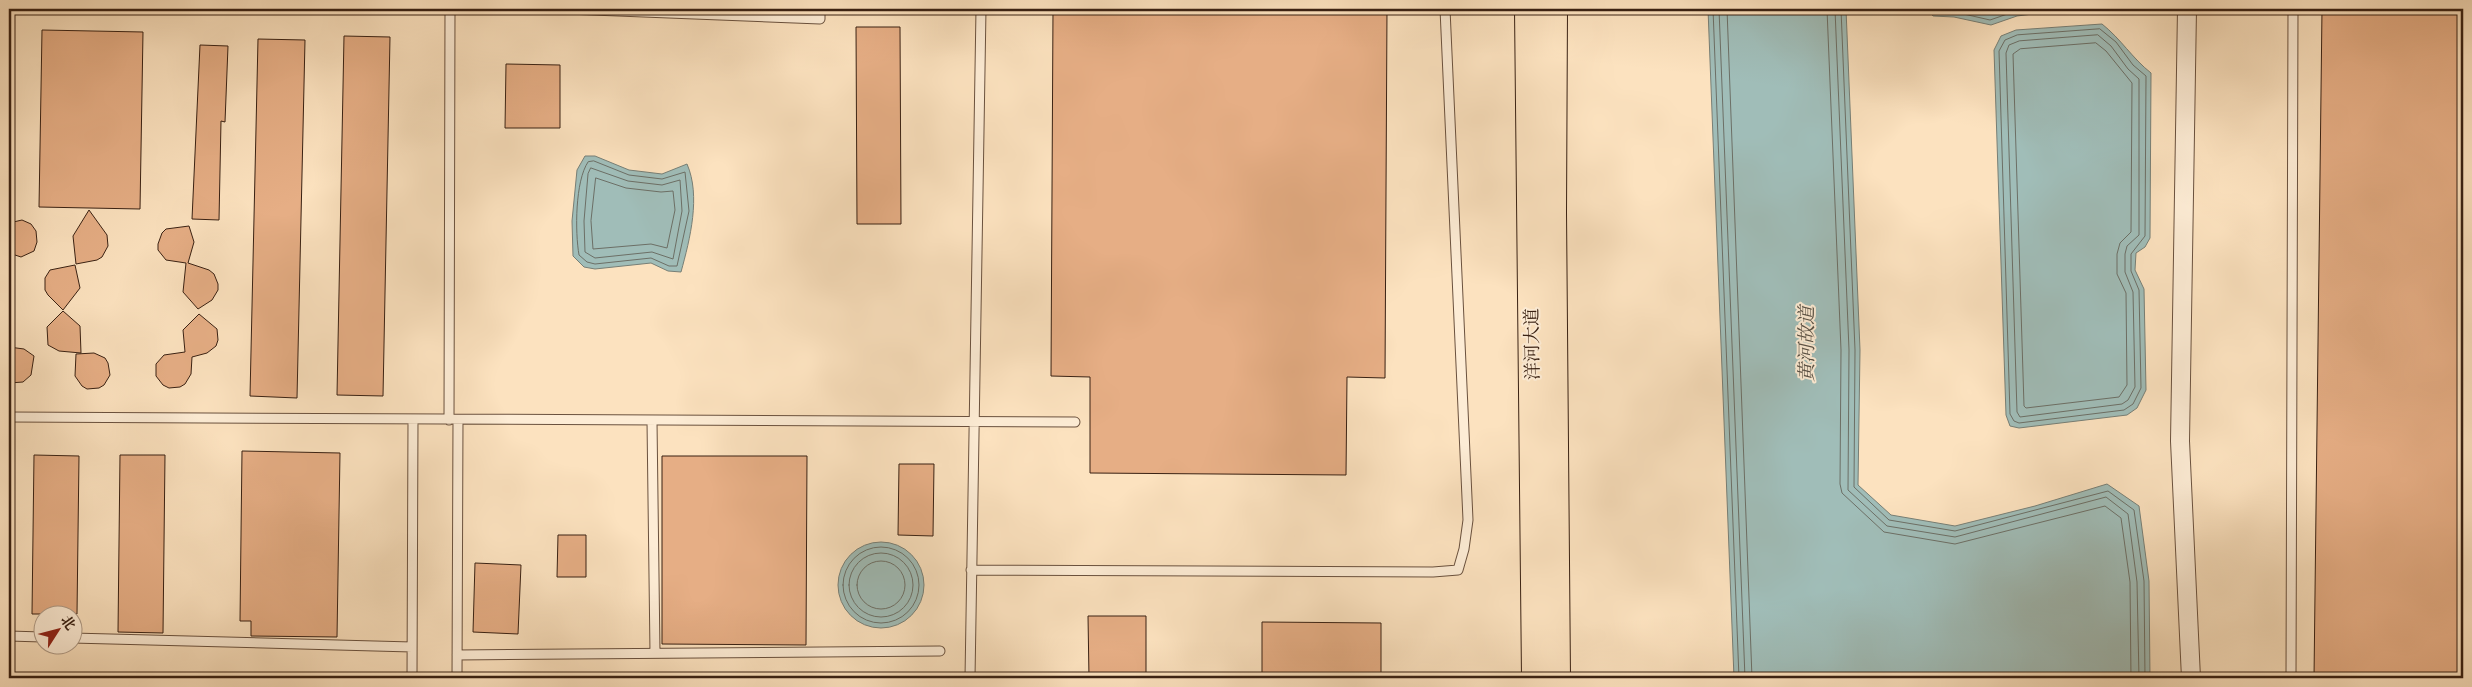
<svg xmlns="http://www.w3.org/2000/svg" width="2472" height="687" font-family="'IM FELL Great Primer','Noto Serif SC',serif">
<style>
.water{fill:#a0bdb8;stroke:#777f76}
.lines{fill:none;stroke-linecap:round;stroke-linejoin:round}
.shore{stroke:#6c6f66;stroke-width:1}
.building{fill:#e6ae85;stroke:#392113}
.lane-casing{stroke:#6a513e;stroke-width:11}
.street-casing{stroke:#6a513e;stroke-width:20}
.primary-casing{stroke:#392113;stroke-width:30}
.lane{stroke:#fdecd5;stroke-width:9}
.street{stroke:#fdecd5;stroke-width:18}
.primary{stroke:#fce2bf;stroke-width:28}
.labels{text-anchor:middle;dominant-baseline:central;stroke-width:4;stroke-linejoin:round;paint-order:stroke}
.street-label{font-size:18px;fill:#392113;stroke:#fdecd5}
.water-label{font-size:19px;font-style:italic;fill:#585045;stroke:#fdecd5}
</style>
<rect width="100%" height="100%" fill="#fce2bf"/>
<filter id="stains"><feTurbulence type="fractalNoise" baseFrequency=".004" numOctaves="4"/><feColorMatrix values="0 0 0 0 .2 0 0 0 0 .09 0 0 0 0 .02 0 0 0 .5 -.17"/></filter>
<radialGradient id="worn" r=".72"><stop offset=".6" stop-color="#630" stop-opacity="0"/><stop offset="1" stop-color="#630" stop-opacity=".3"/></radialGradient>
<path class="water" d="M1708 9H1846L1860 350 1858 485 1891 515 1955 526 2035 506 2107 484 2139 506 2149 581 2150 678H1734Z
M1927 9H2072L2017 16 1991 25 1954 17 1933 16Z
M2102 24C2121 39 2132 58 2151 73L2150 238 2145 247 2136 253 2135 270 2144 289 2146 390 2137 408 2127 415 2019 428 2010 426 2006 415 1994 50 2001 36 2016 30Z
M585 156H595L629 170 662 174 687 164C701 196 690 239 681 272L668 271 651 263 595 269 584 267 573 256 572 221 577 170Z
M838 585a43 43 0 1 1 86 0a43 43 0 1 1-86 0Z"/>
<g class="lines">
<path class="shore" d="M1713 9 1739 678
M1719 9 1745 678
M1727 9 1752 678
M1827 9 1841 350 1840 484 1842 493 1884 532 1955 544 2105 506 2121 518 2130 582 2131 678
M1835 9 1849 350 1848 490 1887 526 1955 537 2106 497 2128 514 2137 582 2139 678
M1841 9 1855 350 1854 487 1889 520 1955 531 2108 491 2134 510 2144 581 2145 678
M1933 9 1936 11 1955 12 1990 20 2016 11 2031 9
M2100 29 2116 42 2133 65 2146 76 2145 236 2131 254V271L2139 290 2141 388 2133 404 2124 410 2019 423 2014 421 2010 414 1999 51 2005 40 2017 35Z
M2098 35 2111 46 2128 69 2139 79V235L2127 246 2125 254V272L2133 292 2135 387 2128 400 2122 404 2020 417 2017 412 2006 53 2009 45 2019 41Z
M2096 43 2106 51 2132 83 2131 232 2120 243 2117 254V274L2126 293 2127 385 2119 397 2026 408 2024 406 2013 54 2020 49Z
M594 161 629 175 662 179 685 172 689 211 677 266H669L651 258 595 264 587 262 579 255C575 232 575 181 588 162Z
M591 168 628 181 662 185 680 180 682 211 673 259 652 252 595 258 585 252 584 221 588 174Z
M596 178 626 188 661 192 673 191 675 210 667 248 651 244 593 249 591 221Z
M843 585a38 38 0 1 1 76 0a38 38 0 1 1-76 0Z
M849 585a32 32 0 1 1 64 0a32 32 0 1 1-64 0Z
M857 585a24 24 0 1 1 48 0a24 24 0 1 1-48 0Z"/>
</g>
<path class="building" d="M1053 9H1387L1385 378 1347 377 1346 475 1090 473V377L1051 376Z
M2322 9H2463V678H2314Z
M856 27H900L901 224H857Z
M42 30 143 32 140 209 39 207Z
M344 36 390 37 383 396 337 395Z
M258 39 305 40 297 398 250 396Z
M200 45 228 46 225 122 221 121 219 220 192 219Z
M506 64 560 65V128H505Z
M89 210 107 235 108 246 102 257 97 260 76 264 73 236Z
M22 220 31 224 36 231 37 242 34 251 21 257 9 253V223Z
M189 226 194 242 188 263 209 270 214 274 218 284V290L212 300 198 309 183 292 186 263 166 260 158 250V244L162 233 166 229Z
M75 265 80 288 63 310 48 295 45 290V278L50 270Z
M63 311 80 326 81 353 59 351 48 345 47 327Z
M199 314 217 329 218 340 216 346 207 353 192 357 191 374 185 384 180 387 169 388 163 385 156 376V364L164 355 185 352 183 330Z
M9 347 24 349 34 356 31 375 23 382 9 383Z
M94 353 105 358 108 363 110 375 104 385 99 388 87 389 82 386 75 376 76 354Z
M242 451 340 453 337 637 251 636V621H240Z
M34 455 79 456 77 614H32Z
M120 455H165L163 633 118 632Z
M662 456H807L806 645 662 644Z
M899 464H934L933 536 898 535Z
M558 535H586V577H557Z
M475 563 521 565 518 634 473 632Z
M1088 616H1146V678H1089Z
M1262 622 1381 623V678H1262Z"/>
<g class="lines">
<defs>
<path id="lane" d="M567 9 820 19V9
M9 417 1075 422
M449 420 450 9
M652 421 655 653
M971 570 1433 572 1458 570 1464 549 1468 520 1445 9
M9 636 42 637
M72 638 412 647
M457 655 940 651
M412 678 413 420
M457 678 458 420
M970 678 981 9
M2291 678 2293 9"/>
<path id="street" d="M2187 9 2180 441 2191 678"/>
<path id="primary" d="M1529 9 1536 678
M1553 9 1552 212 1556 678"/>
</defs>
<use href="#lane" class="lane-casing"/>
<use href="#street" class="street-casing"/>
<use href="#primary" class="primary-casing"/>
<use href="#lane" class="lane"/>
<use href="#street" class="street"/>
<use href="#primary" class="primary"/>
</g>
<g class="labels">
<g class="street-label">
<text transform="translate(1532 344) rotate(-91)">洋河大道</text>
</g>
<g class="water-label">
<text transform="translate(1806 344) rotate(-90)">黄河故道</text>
</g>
</g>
<rect width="2472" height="687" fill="none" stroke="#fce2bf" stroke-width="30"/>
<rect x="10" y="10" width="2452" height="667" fill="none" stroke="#392113" stroke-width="2.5"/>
<rect x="15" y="15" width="2442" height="657" fill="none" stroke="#392113"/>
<g transform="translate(58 630) rotate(54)"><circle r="24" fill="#fdecd5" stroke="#af9b87"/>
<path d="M0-4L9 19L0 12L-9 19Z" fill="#8f2418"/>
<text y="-8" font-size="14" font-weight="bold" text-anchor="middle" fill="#392113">北</text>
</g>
<rect width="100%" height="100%" filter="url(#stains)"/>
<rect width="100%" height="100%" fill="url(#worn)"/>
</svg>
